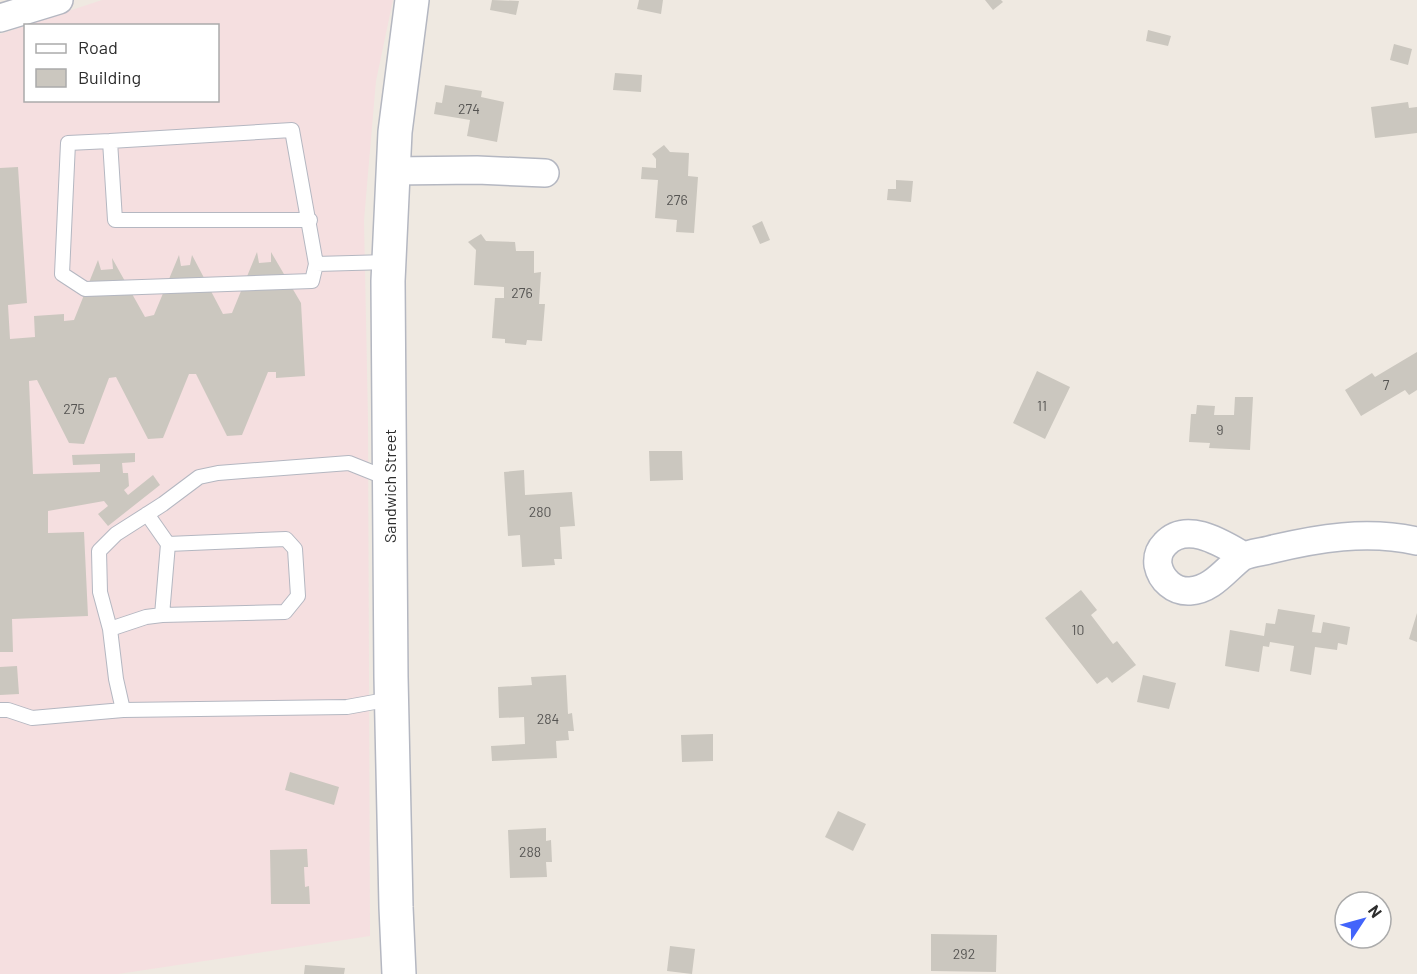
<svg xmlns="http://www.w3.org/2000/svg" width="1417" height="974" font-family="Barlow,sans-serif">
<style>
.medical{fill:#f5dfe0}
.building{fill:#cbc7bf}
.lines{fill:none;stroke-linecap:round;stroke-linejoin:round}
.lane-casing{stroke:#b4b7c1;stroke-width:16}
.street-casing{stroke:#b4b7c1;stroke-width:30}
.secondary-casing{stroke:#b4b7c1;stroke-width:36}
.lane{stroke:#fff;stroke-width:14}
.street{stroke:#fff;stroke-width:27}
.secondary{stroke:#fff;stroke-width:33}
.labels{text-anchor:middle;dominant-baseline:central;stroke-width:6;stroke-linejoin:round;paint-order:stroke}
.number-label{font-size:14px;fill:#555452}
.street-label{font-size:16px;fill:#2e2e2e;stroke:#fff}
</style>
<rect width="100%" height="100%" fill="#efe9e1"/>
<path class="medical" d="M102 0H393L376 81 364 220 368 419 370 936 118 974H0V34L25 26 26 100H218V26L26 25Z"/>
<path class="building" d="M492 0 519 1 516 15 490 10Z
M639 0H663L661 14 637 9Z
M985 0H1001L1003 2 993 10Z
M1148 30 1171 36 1168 46 1146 41Z
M1394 44 1412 49 1408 65 1390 60Z
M615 73 642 75 641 92 613 90Z
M445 85 482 91 481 97 504 102 497 142 467 136 470 120 434 114 436 102 442 103Z
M1408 102 1409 108 1417 107V133L1375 138 1371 107Z
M664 145 670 152 689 153 688 176 698 177 694 233 676 232 677 220 655 218 658 180 641 179 642 167 656 168V159L652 154Z
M18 167 27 303 8 305 10 339 35 337 34 316 64 314V321L74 320 98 260 101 270 113 269 112 258 145 317 154 315 179 255 181 266 190 265 192 255 223 314 232 313 257 252 259 263 271 262V252L301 303 305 376 276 378V372H268L242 435 227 436 196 374H189L163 438 148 439 116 377 109 378 84 444 69 443 37 380 29 381 33 474 100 472V464L73 465 72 455 135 453V462L122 463 123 473H128L129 486 124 490 128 495 153 475 160 485 108 526 98 514 108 506 104 501 48 511V533L84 532 88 616 12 619 13 652H0V168Z
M896 180 913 181 911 202 887 200 888 189H896Z
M762 221 770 240 760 244 752 226Z
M481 234 486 241 515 242 516 251H534V273L541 272 539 304H545L542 341 527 340 526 345 505 343V339L492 338 495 298H504V287L474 285 476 250 468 242Z
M1417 352V390L1409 395 1405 390 1361 416 1345 390 1372 373 1375 377Z
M1037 371 1070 387 1045 439 1013 423Z
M1235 397H1253L1250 450 1209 448 1210 443 1189 442 1191 414H1196L1197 405 1215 406 1214 415H1234Z
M649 451H682L683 480 650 481Z
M524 470 525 495 572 492 575 526 560 527 562 559H554L555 565 522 567 520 535 508 536 504 472Z
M1081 590 1097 610 1091 615 1113 644 1117 641 1136 665 1112 683 1107 677 1097 684 1045 618Z
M1278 609 1315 615 1312 632 1321 633 1323 622 1350 627 1347 645 1338 643 1337 650 1315 647 1311 675 1290 671 1294 646 1270 642 1269 647 1263 646 1259 672 1225 666 1230 630 1264 636 1266 623 1275 624Z
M1417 613V642L1409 639Z
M17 666 19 694 0 695V667Z
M566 675 568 714 572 713 574 731H568L569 740 556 741 557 758 492 761 491 746 525 744 524 717 499 718 498 687 532 685 531 677Z
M1143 675 1176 683 1169 709 1137 702Z
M713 734V761L682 762 681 735Z
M290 772 339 787 334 805 285 790Z
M838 811 866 824 853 851 825 837Z
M546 828V841L551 840 552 862H546L547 877 510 878 508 830Z
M307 849 308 867H304L305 887 309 886 310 904H271L270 850Z
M931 934 997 935 996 972 931 971Z
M670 946 695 949 692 974 667 971Z
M305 965 345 968 344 974H304Z"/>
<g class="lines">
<defs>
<path id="lane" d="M110 141 68 143 62 274 85 289 312 281 316 264
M310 220H115L110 141 292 130 316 264 388 262
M162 615 285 612 298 596 295 549 286 539 168 544
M110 629 146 617 162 615 168 544 147 514
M0 710H8L32 718 123 710 347 707 391 699
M123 710 116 679 110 629 100 592 99 551 116 534 163 504 199 477 218 473 349 463 389 479"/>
<path id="street" d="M0 18 59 0
M393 171 477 170 545 173
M1244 556C1223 544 1187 520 1165 544 1159 550 1157 557 1158 565 1161 580 1174 592 1190 591 1212 590 1226 569 1242 557 1249 553 1261 552 1269 550 1318 538 1367 530 1417 541"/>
<path id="secondary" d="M399 974 396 907 391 677 388 281 395 132 412 0"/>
</defs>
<use href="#lane" class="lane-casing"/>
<use href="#street" class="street-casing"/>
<use href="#secondary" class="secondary-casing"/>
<use href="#lane" class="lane"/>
<use href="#street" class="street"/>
<use href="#secondary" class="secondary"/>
</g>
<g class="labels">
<g class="number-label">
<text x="469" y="108">274</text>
<text x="677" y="199">276</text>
<text x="522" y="292">276</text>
<text x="1386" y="384">7</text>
<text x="1042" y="405">11</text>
<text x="74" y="408">275</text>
<text x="1220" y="429">9</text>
<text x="540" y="511">280</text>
<text x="1078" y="629">10</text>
<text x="548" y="718">284</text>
<text x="530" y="851">288</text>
<text x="964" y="953">292</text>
</g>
<g class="street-label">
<text transform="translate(389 486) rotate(-90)">Sandwich Street</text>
</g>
</g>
<rect x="24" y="24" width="195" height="78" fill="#ffffff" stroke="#ababab" stroke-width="1.5"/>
<rect x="36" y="44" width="30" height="9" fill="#ffffff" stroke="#ababab" stroke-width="1.5"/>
<text x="78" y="54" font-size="18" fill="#2e2e2e">Road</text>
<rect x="36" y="69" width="30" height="18" fill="#cbc7bf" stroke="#ababab" stroke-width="1.5"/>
<text x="78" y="84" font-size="18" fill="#2e2e2e">Building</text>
<g transform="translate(1363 920) rotate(54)"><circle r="28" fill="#ffffff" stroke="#ababab" stroke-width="1.5"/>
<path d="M0-4.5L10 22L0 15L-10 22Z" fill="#4264fb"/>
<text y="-9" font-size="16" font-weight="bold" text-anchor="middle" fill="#2e2e2e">N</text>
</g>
</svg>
